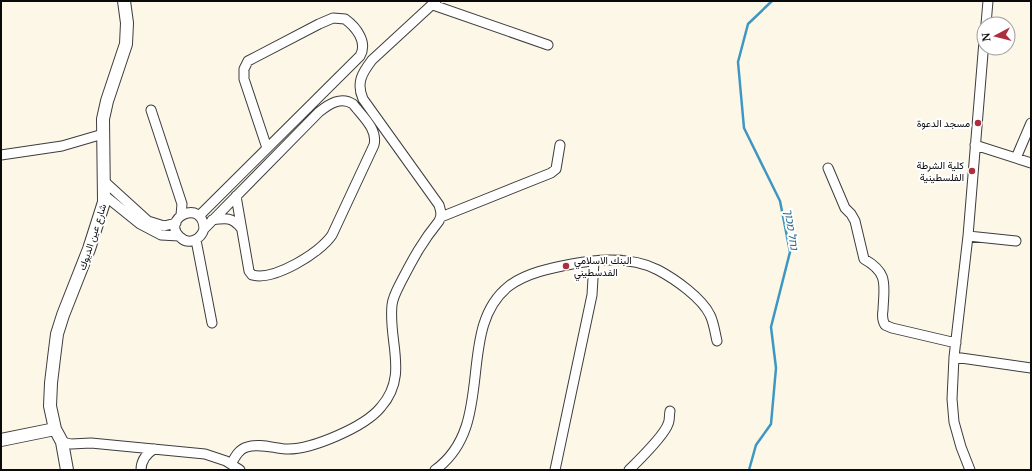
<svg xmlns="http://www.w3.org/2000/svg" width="1032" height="471" font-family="'Noto Serif',Vazirmatn,'Noto Sans Hebrew',serif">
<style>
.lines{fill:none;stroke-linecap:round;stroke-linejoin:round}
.stream{stroke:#3e97c1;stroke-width:2.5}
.minor-casing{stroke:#3d3d3d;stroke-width:11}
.tertiary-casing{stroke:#3d3d3d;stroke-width:14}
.minor{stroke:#fff;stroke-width:9}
.tertiary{stroke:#fff;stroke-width:12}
.poi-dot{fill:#ad2e3e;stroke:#fff;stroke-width:1.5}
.labels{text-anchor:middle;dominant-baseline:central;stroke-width:4;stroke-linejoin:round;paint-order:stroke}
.poi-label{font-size:10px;fill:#0a0a0a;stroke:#fff;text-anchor:end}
.street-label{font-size:10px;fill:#0a0a0a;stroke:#fff}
.water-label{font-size:11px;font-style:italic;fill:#1e6790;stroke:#fff}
</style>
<rect width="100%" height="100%" fill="#fdf7e8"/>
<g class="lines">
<path class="stream" d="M749 470 756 445 771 424 776 368 771 327 790 252 780 201 744 128 738 62 748 24 772 1"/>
<defs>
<path id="minor" d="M433 5 548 45
M986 24 988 1
M151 110 182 204 181 215
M975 145 1031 163
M1 155 62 146 103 134
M1016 158 1031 123
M828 168 845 208 851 214 855 221 864 259C889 273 884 285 883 310 882 316 882 320 885 325L892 328 956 343
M104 181 148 221 164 226 176 223
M104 195 140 224 161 235 179 236
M199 216 360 56C368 42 356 27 345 19L333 18 319 24 248 61 244 69V79L267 148
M441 217 551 173 556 169 560 145
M212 220C226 218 232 217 241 228
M204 229C203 197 160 219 180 237 189 246 201 239 204 229L319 112C329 104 341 96 353 104 362 116 378 129 374 145L332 235C320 253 274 281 252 275L249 271 236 196
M968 236 984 41
M196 240 212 323
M954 357 1031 368
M62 442 71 444 91 443 205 454 226 461 240 470
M231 464C235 457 239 449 247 447 260 443 273 448 286 449 311 450 365 427 381 407 409 375 388 342 392 305 393 296 398 288 402 280 414 257 422 242 439 221 442 215 441 212 439 205L363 99C356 83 362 73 372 60L436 1
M141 470C141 461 146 454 154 449
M435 470C498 425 454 329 509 286 526 273 551 268 572 264 599 259 633 257 658 270 675 279 702 298 710 315 714 323 715 333 717 341
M555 470 592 295 594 261
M629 470C639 460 664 436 668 424 670 420 669 415 670 411
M970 470 961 447 954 422 952 399 954 357 968 236 1016 241"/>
<path id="tertiary" d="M1 440 55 429
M67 470 62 442 55 429 50 406 51 383 54 358 57 334 63 315 89 249 104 202 103 119 107 101 126 44 127 23 124 1"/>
</defs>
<use href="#minor" class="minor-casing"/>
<use href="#tertiary" class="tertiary-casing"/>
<use href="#minor" class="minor"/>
<use href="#tertiary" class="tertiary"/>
</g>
<g class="poi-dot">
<circle cx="978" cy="123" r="4"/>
<circle cx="972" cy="171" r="4"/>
<circle cx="566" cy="266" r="4"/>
</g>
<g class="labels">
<g class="poi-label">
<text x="970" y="123">مسجد الدعوة</text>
<text x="964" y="165">كلية الشرطة<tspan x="964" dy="12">الفلسطينية</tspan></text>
<text x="574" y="260" text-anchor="start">البنك الاسلامي<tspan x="574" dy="12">الفدسطيني</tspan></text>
</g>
<g class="street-label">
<text transform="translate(92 237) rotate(-72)">شارع عين الديوك</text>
</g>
<g class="water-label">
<text transform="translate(792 229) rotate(81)">נחל מכוך</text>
</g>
</g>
<rect width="1032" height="471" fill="none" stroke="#0a0a0a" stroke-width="4"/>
<g transform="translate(996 36) rotate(263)"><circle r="19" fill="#ffffff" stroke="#9d9d9d"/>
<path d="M0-3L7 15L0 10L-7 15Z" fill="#ad2e3e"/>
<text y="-6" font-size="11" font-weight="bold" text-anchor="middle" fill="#0a0a0a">N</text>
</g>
</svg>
